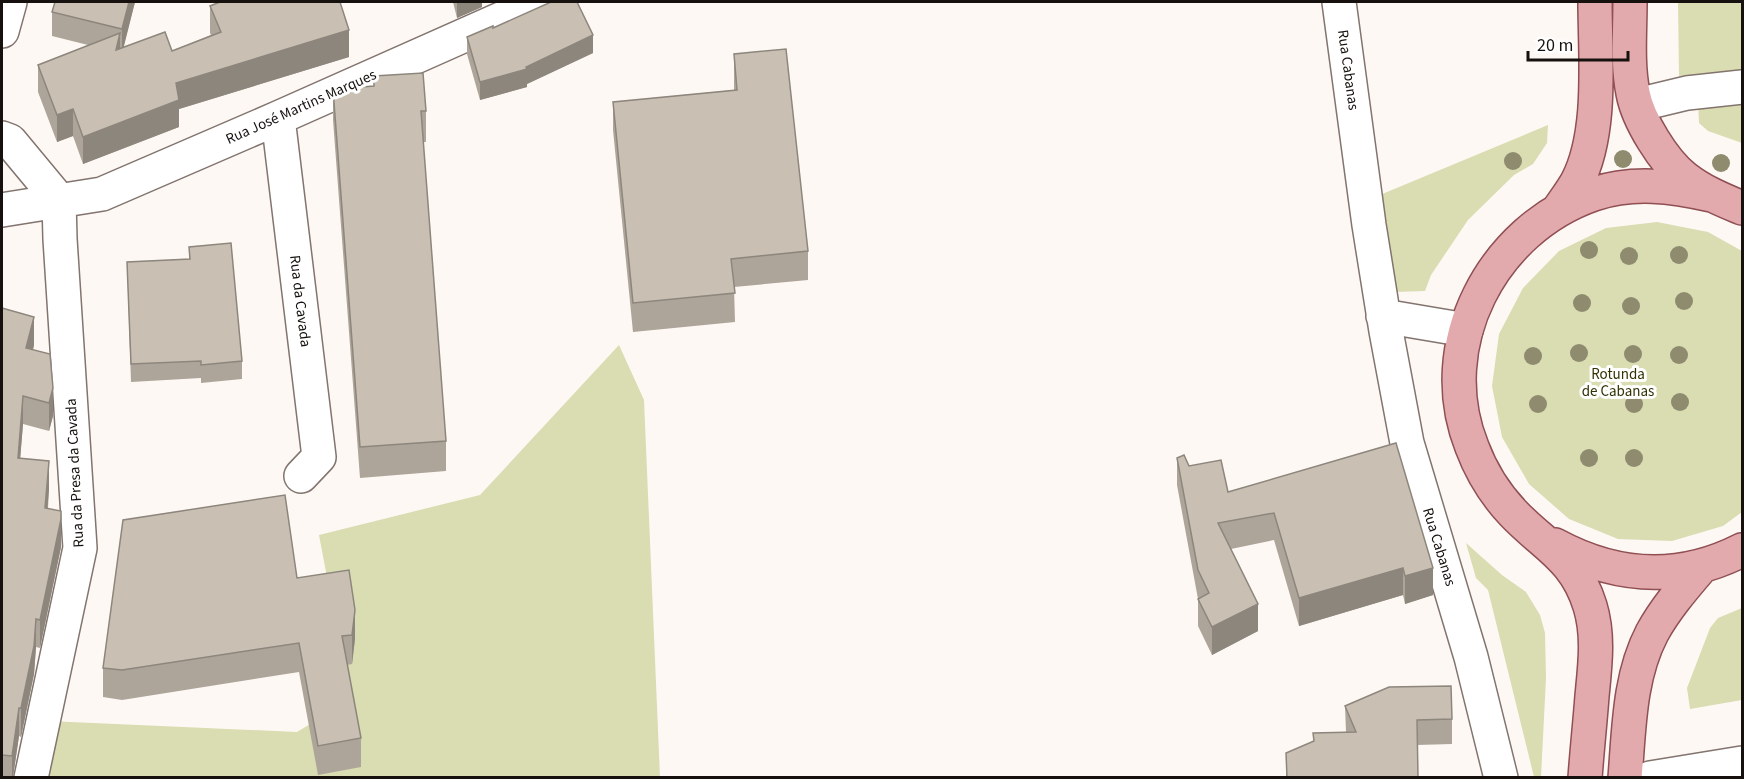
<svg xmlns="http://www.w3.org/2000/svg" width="1744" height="779" font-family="'Source Sans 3',sans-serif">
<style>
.green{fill:#dadcb2}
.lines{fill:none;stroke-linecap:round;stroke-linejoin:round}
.minor-casing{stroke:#82746e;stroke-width:36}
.major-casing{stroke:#8f4f53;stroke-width:36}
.minor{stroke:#fff;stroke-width:33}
.major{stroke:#e3aaae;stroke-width:33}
.tree{fill:#8e8b6f}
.wall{fill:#ada59a}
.shaded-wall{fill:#8d867d}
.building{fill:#c9c0b3;stroke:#8d867d;stroke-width:1.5}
.labels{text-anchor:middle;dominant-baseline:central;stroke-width:6;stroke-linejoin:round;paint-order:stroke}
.street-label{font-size:15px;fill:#16110e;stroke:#fff}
.park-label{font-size:15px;fill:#323203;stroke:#fff}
</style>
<rect width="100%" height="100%" fill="#fef8f4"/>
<path class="green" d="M1678 2H1742V71L1679 76Z
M1742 97V143L1708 131 1699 123 1698 102Z
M1548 125 1547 143 1533 164 1514 175 1468 220 1431 275 1425 291 1395 292 1375 197Z
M1657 222 1708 232 1742 251V512L1723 526 1672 541 1618 539 1569 519 1529 484 1502 437 1492 386 1499 334 1523 288 1559 251 1606 228Z
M619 345 644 400 660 777 38 778 48 721 297 732 350 700 319 535 480 495Z
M1466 543 1502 575 1526 592 1540 615 1545 633 1546 678 1541 777H1534L1488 590 1476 578Z
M1742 608V700L1690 709 1687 688 1710 628 1718 618Z"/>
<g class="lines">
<defs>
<path id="minor" d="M1339 2 1369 225 1386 331 1407 443 1471 657 1501 778
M2 31 10 2
M1637 105 1687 93 1742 87
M278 118 319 457 301 476
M2 138 10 141 59 200 60 239 80 548 31 778
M2 210 102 194 278 118 539 2
M1383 316 1466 330
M1650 778 1742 763"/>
<path id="major" d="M1630 2C1630 32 1627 64 1633 93 1638 120 1664 162 1685 178 1703 192 1723 200 1742 208
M1559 209C1565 200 1572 191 1577 182 1603 133 1595 55 1595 2
M1555 545C1616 578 1679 582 1742 550
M1585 778C1587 750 1590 723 1592 696 1595 666 1599 635 1590 606 1575 557 1544 546 1513 513 1496 495 1481 471 1472 447 1431 345 1492 229 1594 194 1633 181 1672 186 1711 195
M1625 778C1629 729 1629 677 1652 633 1665 609 1684 587 1702 566"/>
</defs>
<use href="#minor" class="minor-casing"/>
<use href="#major" class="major-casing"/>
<use href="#minor" class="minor"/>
<use href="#major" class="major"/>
</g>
<g class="tree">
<circle cx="1623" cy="159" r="9"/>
<circle cx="1513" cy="161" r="9"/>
<circle cx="1721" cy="163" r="9"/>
<circle cx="1589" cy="250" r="9"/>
<circle cx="1679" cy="255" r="9"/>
<circle cx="1629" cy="256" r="9"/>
<circle cx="1684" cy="301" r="9"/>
<circle cx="1582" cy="303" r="9"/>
<circle cx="1631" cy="306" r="9"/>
<circle cx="1579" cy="353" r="9"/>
<circle cx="1633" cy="354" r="9"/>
<circle cx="1679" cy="355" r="9"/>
<circle cx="1533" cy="356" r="9"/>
<circle cx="1680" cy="402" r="9"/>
<circle cx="1538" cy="404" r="9"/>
<circle cx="1634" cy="404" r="9"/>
<circle cx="1589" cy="458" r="9"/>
<circle cx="1634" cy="458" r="9"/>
</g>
<path class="wall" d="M135 2 123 48 172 51 211 35 210 33V6L349 57 179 109V127L83 164 73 136 57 142 38 92V65L88 45 52 36V12Z
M453 2H482V7L457 18Z
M493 28 593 53 527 84V87L480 100 467 54V37Z
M734 54 808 251V280L734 287 735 322 633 332 613 130V102L734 90Z
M374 76 426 111V142H423L446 441V471L360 478 333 120V89L374 86Z
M189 247 242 361V379L201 383V378L131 382 127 262 189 259Z
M2 308 34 345 33 350 53 416 49 431 23 424 20 458 49 489 48 509 61 547 40 648 36 647 34 674 21 737 19 736 13 777H2Z
M1396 443 1433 595 1405 604 1403 595 1299 626 1274 540 1231 549 1258 631 1212 655 1198 626V599L1177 485V458L1228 492Z
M349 570 355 639 352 664 347 665 361 738V767L318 775 299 672 122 700 103 697V668L297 578Z
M1345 706 1452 719V744L1417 745 1418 777H1286V753L1346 732Z"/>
<path class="shaded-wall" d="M129 2H135L122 54V29Z
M457 2H482V7L457 18Z
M349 30V57L179 109V127L83 164V137L176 83Z
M120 33V60L116 50Z
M593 35V53L527 84V87L480 100V82Z
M73 109V136L57 142V115Z
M34 317V345L26 376V348Z
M53 388V416L49 431V403Z
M23 396V424L18 486V458Z
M49 461V489L45 536V508Z
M61 519V547L40 648V620Z
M1403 568V595L1299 626V598Z
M1433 568V595L1405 604V576Z
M1258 604V631L1212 655V627Z
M355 610V639L352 664V635Z
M36 619V647L34 674 21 737V708Z
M19 708V736L13 777H12V756Z"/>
<path class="building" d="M55 2H129L122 29 52 12Z
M220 2H340L349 30 176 83 179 100 83 137 73 109 57 115 38 65 120 33 116 50 165 32 172 51 221 32 210 6Z
M551 2H577L593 35 526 67 527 69 480 82 467 37 493 26V28Z
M786 49 808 251 731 259 735 293 633 303 613 102 737 90 734 54Z
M423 73 426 111H421L446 441 360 447 333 89 374 86V76Z
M231 243 242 361 201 365V361L131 364 127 262 190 259 189 247Z
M2 308 34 317 26 348 50 354 53 388 49 403 23 396 18 458 49 461 45 508 61 511V519L40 620 36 619 34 646 21 708H19L12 756 2 755Z
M1396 443 1433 568 1405 576 1403 568 1299 598 1274 513 1218 523 1258 604 1212 627 1198 599 1209 593 1198 570 1177 458 1184 455 1189 466 1221 460 1228 492Z
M285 495 297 578 349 570 355 610 352 635 342 636 361 738 318 746 299 643 122 670 103 668 123 520Z
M1451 686 1452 719 1417 720 1418 777H1287L1286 753 1314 741 1313 733 1356 732 1345 706 1389 687Z"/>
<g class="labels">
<g class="street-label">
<text transform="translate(1348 70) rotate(82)">Rua Cabanas</text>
<text transform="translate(301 107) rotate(-24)">Rua José Martins Marques</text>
<text transform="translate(300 301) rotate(83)">Rua da Cavada</text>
<text transform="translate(75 473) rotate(-93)">Rua da Presa da Cavada</text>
<text transform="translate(1439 547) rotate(73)">Rua Cabanas</text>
</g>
<g class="park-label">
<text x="1618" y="374">Rotunda<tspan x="1618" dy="17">de Cabanas</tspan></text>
</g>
</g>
<rect width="1744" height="779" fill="none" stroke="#16110e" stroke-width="6"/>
<path d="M1528 51v9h100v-9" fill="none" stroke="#16110e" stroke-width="3"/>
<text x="1537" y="51" font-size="18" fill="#16110e" stroke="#ffffff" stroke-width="4.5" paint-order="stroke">20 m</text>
</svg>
